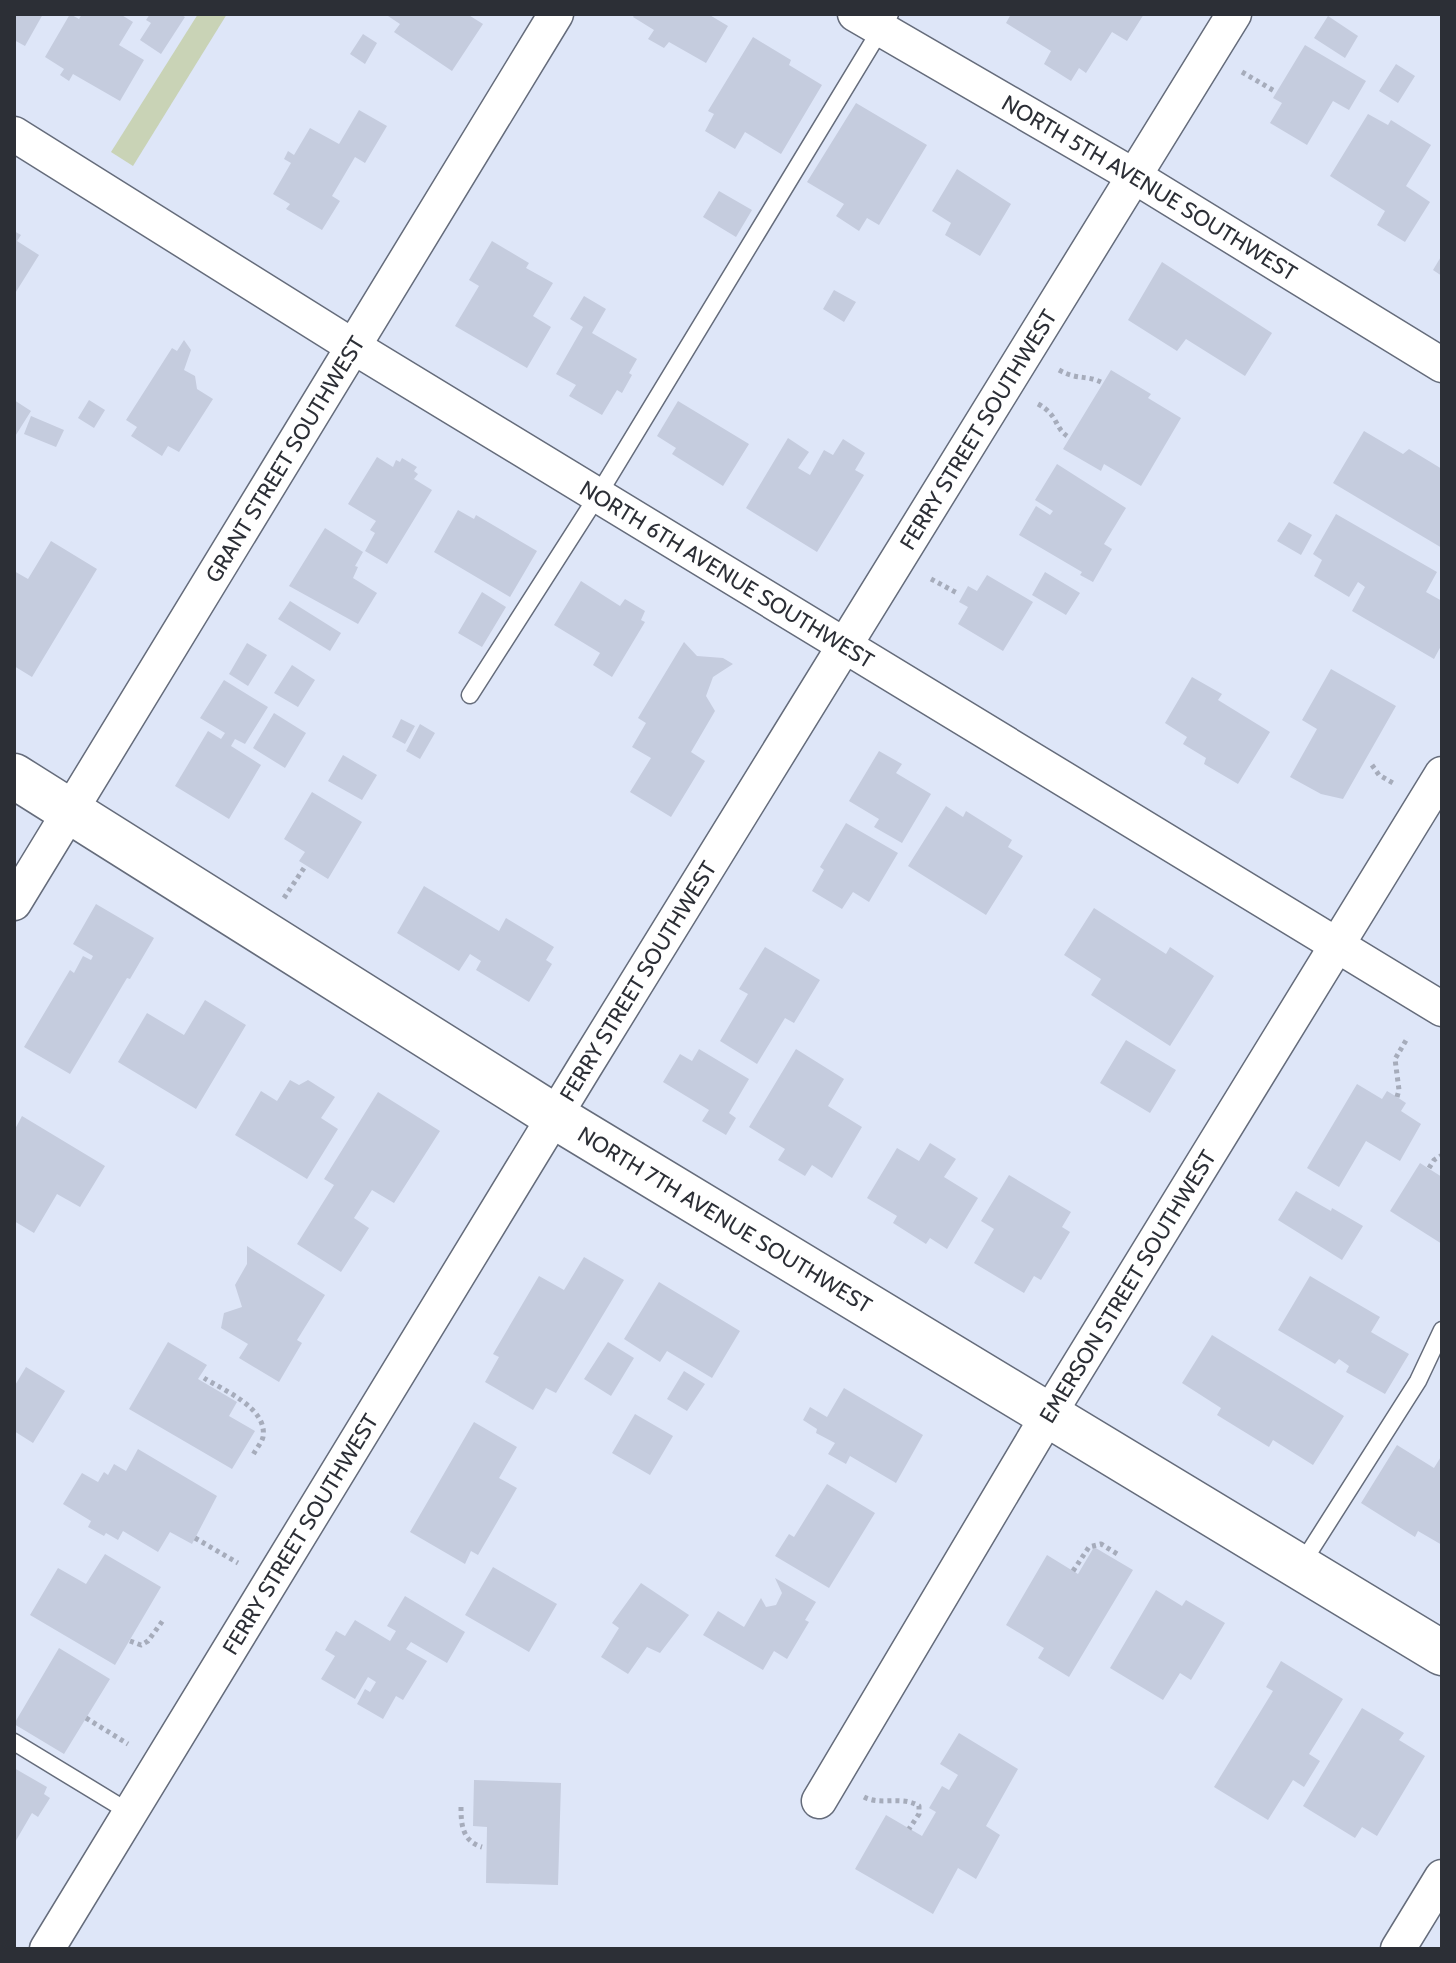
<svg xmlns="http://www.w3.org/2000/svg" width="1456" height="1963" font-family="Cabin,sans-serif">
<style>
.green{fill:#c9d3b6}
.building{fill:#c5ccde}
.lines{fill:none;stroke-linecap:round;stroke-linejoin:round}
.lane-casing{stroke:#656c7b;stroke-width:19}
.street-casing{stroke:#656c7b;stroke-width:37}
.secondary-casing{stroke:#656c7b;stroke-width:47}
.path{stroke:#a6acbb;stroke-width:5;stroke-dasharray:4 4;stroke-linecap:butt}
.lane{stroke:#fff;stroke-width:16}
.street{stroke:#fff;stroke-width:34}
.secondary{stroke:#fff;stroke-width:44}
.labels{text-anchor:middle;dominant-baseline:central;stroke-width:6;stroke-linejoin:round;paint-order:stroke}
.street-label{font-size:22px;fill:#2c2f36;stroke:#dee6f8}
</style>
<rect width="100%" height="100%" fill="#dee6f8"/>
<path class="green" d="M198 14H227L133 166 111 152Z"/>
<path class="building" d="M14 14H43L25 46 14 40Z
M70 14 79 19 82 14H120L133 22 119 45 144 60 120 101 73 74 69 81 60 75 64 69 45 57Z
M150 14H180L185 17 161 54 140 40 151 23 146 20Z
M385 14H467L483 24 452 71 394 32 400 24Z
M635 14H708L728 26 706 63 669 42 664 48 648 39 654 30 633 17Z
M1011 14H1144L1127 41 1112 32 1086 73 1079 68 1071 81 1044 64 1051 51 1006 23Z
M1328 16 1358 36 1345 58 1314 38Z
M363 34 377 43 365 64 350 54Z
M753 37 791 60 789 65 822 85 781 154 745 132 735 149 705 131 714 114 708 111Z
M1305 45 1366 81 1349 110 1333 101 1307 145 1270 123 1282 103 1273 98Z
M1396 64 1415 76 1398 103 1379 91Z
M856 103 927 145 879 225 867 218 859 231 836 216 844 204 807 182Z
M359 110 387 126 365 163 355 157 332 196 340 201 322 230 286 209 290 204 273 194 291 163 284 159 288 151 294 155 310 128 339 144Z
M1368 114 1388 125 1391 120 1431 145 1406 186 1430 202 1405 242 1377 225 1385 211 1330 176Z
M957 169 1011 204 980 256 945 235 951 223 932 211Z
M719 191 752 210 736 237 703 217Z
M14 231 21 235 17 241 39 255 14 295Z
M492 241 529 263 526 268 553 283 533 316 551 327 527 368 455 326 479 286 469 280Z
M1442 255V276L1433 270Z
M1162 262 1272 333 1245 376 1186 339 1177 351 1128 320Z
M834 290 856 302 844 322 823 309Z
M584 296 606 309 592 333 637 359 629 373 632 375 622 393 617 390 602 415 569 396 576 385 556 374 583 327 570 319Z
M184 340 191 350 184 370 195 376 197 389 213 399 179 452 168 446 162 456 131 436 137 427 126 420 172 348 177 351Z
M1111 370 1151 394 1148 398 1181 418 1141 486 1104 464 1101 471 1063 449Z
M14 400 31 411 14 438Z
M89 400 105 410 94 428 78 418Z
M678 401 749 444 723 486 672 454 676 448 657 436Z
M31 416 64 430 56 447 24 434Z
M1364 431 1403 454 1409 449 1442 469V548L1333 483Z
M788 438 809 452 798 468 810 475 824 450 833 455 843 439 865 453 855 470 864 475 817 552 746 508Z
M377 457 393 467 396 460 400 462 402 458 417 467 414 471 418 474 414 479 432 490 387 564 365 551 375 533 370 530 376 521 348 504Z
M1057 464 1126 508 1104 544 1112 549 1093 582 1080 575 1082 572 1019 535 1036 506 1050 515 1053 511 1035 500Z
M458 510 474 519 476 515 537 551 510 597 434 552Z
M1336 514 1437 572 1426 592 1442 601V644L1434 659 1352 611 1365 587 1358 582 1349 597 1314 576 1322 560 1313 554Z
M1289 522 1312 535 1301 555 1277 541Z
M325 528 363 552 355 566 358 567 353 578 377 593 358 624 289 586Z
M51 541 97 569 32 677 14 666V571L28 579Z
M1045 572 1080 593 1066 615 1032 595Z
M987 575 1033 602 1003 651 958 624 968 607 959 602 968 586 977 591Z
M581 581 620 606 625 599 645 611 641 620 645 622 612 677 593 665 600 653 554 625Z
M482 592 506 607 482 647 458 633Z
M290 601 341 633 330 651 278 619Z
M684 642 697 656 723 658 733 664 713 677 706 696 715 711 691 752 705 761 671 817 630 792 651 758 632 747 646 723 638 718Z
M247 643 267 655 248 686 229 674Z
M292 665 315 680 298 707 274 693Z
M1331 669 1396 706 1343 799 1321 794 1290 777 1317 729 1302 720Z
M1192 677 1222 694 1218 700 1270 732 1238 784 1204 764 1206 758 1183 744 1187 737 1165 723Z
M224 680 268 707 245 744 235 739 231 746 261 765 229 819 175 786 208 731 221 739 225 733 200 718Z
M274 713 306 733 285 768 253 748Z
M401 719 415 726 405 744 392 737Z
M420 724 435 733 420 759 406 751Z
M879 751 902 764 896 773 931 794 902 843 874 827 879 819 849 801Z
M343 755 377 775 362 800 328 781Z
M312 792 362 822 328 879 299 861 305 852 284 839Z
M946 806 963 817 966 811 1012 840 1008 847 1023 856 986 915 908 866Z
M846 823 898 853 869 902 853 892 842 909 812 891 824 870 820 867Z
M424 886 499 931 506 918 554 947 546 960 552 964 529 1002 476 970 481 961 470 954 459 971 397 933Z
M96 904 154 938 130 979 127 978 70 1074 24 1047 70 970 74 973 83 956 91 960 93 956 73 944Z
M1094 908 1166 954 1170 947 1214 976 1170 1046 1091 995 1101 979 1064 955Z
M765 947 820 980 794 1023 785 1018 757 1064 720 1041 748 994 739 989Z
M205 1000 246 1025 196 1109 118 1062 147 1013 184 1035Z
M1126 1040 1176 1070 1150 1113 1100 1083Z
M699 1049 749 1079 729 1113 736 1118 726 1135 702 1121 709 1110 663 1082 680 1054 692 1061Z
M796 1049 844 1079 828 1106 862 1127 832 1178 812 1165 805 1176 778 1160 785 1149 749 1127Z
M290 1080 299 1085 308 1080 335 1097 321 1118 338 1129 307 1179 235 1135 261 1091 277 1101Z
M1357 1084 1382 1099 1387 1091 1397 1097 1406 1103 1401 1111 1421 1124 1400 1161 1366 1141 1339 1187 1307 1168Z
M378 1092 440 1131 394 1203 372 1190 354 1218 369 1228 341 1272 297 1244 334 1185 324 1179Z
M22 1116 105 1166 80 1207 57 1194 34 1233 14 1221V1131Z
M930 1143 956 1159 944 1177 978 1198 947 1249 930 1238 926 1244 893 1223 897 1216 867 1198 897 1148 919 1161Z
M1420 1163 1442 1177V1244L1390 1211Z
M1009 1175 1071 1212 1062 1227 1070 1232 1041 1280 1034 1276 1024 1293 974 1263 994 1229 981 1221Z
M1296 1191 1331 1211 1332 1208 1363 1226 1342 1260 1278 1220Z
M247 1246 325 1295 297 1340 302 1343 279 1382 239 1358 248 1344 221 1328 224 1313 242 1307 235 1285 247 1264Z
M584 1257 624 1280 556 1393 546 1388 533 1410 485 1382 499 1357 493 1354 539 1276 564 1290Z
M1310 1276 1380 1317 1371 1332 1409 1354 1385 1394 1346 1372 1349 1366 1339 1359 1335 1364 1278 1330Z
M659 1282 740 1331 712 1378 667 1351 660 1362 624 1339Z
M1212 1335 1344 1416 1313 1465 1273 1440 1269 1447 1217 1415 1221 1408 1182 1383Z
M168 1342 207 1365 198 1379 237 1402 229 1416 255 1431 232 1469 129 1409Z
M608 1342 634 1358 611 1396 584 1379Z
M26 1367 65 1391 33 1443 14 1431V1387Z
M684 1371 705 1384 687 1411 667 1399Z
M844 1388 923 1435 896 1483 850 1456 846 1464 828 1454 835 1443 816 1433 817 1429 803 1420 810 1407 827 1417Z
M635 1414 673 1436 650 1475 612 1453Z
M474 1422 517 1447 499 1478 517 1488 478 1555 471 1551 465 1564 410 1532Z
M1397 1445 1434 1468 1442 1455V1545L1418 1531 1415 1537 1361 1503Z
M138 1449 217 1496 192 1544 170 1532 158 1552 123 1531 118 1540 106 1533 104 1536 88 1527 91 1521 63 1504 82 1473 98 1482 104 1472 108 1475 114 1464 126 1471Z
M827 1484 875 1513 829 1588 775 1556 789 1534 794 1537Z
M1094 1547 1133 1570 1069 1677 1038 1658 1044 1648 1006 1625 1047 1555 1078 1574Z
M105 1554 161 1587 115 1665 30 1615 58 1568 86 1584Z
M493 1567 557 1604 529 1652 465 1615Z
M775 1578 816 1602 805 1620 809 1622 787 1659 774 1651 763 1670 703 1635 718 1611 744 1627 761 1598 766 1607 776 1605 782 1593Z
M641 1583 689 1615 660 1653 647 1647 628 1674 601 1657 619 1628 612 1623Z
M1156 1590 1182 1606 1186 1600 1225 1623 1191 1680 1180 1673 1163 1700 1110 1668Z
M405 1596 465 1632 447 1663 411 1642 406 1649 427 1661 403 1700 396 1696 383 1719 357 1704 365 1689 370 1692 376 1682 368 1677 355 1699 321 1679 335 1656 325 1650 336 1631 345 1636 355 1620 390 1641 396 1631 387 1626Z
M59 1648 110 1679 64 1754 14 1724Z
M1281 1661 1343 1699 1309 1754 1320 1761 1304 1787 1293 1780 1268 1820 1214 1787 1273 1691 1266 1687Z
M1362 1708 1404 1733 1399 1740 1425 1756 1377 1836 1362 1827 1355 1838 1303 1806Z
M959 1733 1018 1769 986 1826 1000 1835 976 1879 958 1868 933 1914 855 1869 886 1815 922 1836 936 1812 929 1808 942 1786 949 1790 958 1775 940 1764Z
M14 1768 47 1787 44 1794 50 1798 38 1817 32 1813 14 1844Z
M474 1780 561 1783 558 1885 486 1883 487 1827 473 1826Z"/>
<g class="lines">
<defs>
<path id="lane" d="M470 695 598 495 890 14
M1301 1565 1418 1381 1442 1330
M14 1742 129 1812"/>
<g id="street">
<path id="s1" d="M855 14 1134 176 1442 365"/>
<path id="s2" d="M14 134 354 347 1442 1009"/>
<path id="s3" d="M14 903 556 14"/>
<path id="s4" d="M819 1801 1049 1414 1442 774"/>
<path id="s5" d="M47 1949 584 1068 1234 14"/>
<path d="M1398 1949 1442 1877"/>
</g>
<g id="secondary">
<path id="s6" d="M14 776 554 1116 1442 1653"/>
</g>
</defs>
<use href="#lane" class="lane-casing"/>
<use href="#street" class="street-casing"/>
<use href="#secondary" class="secondary-casing"/>
<path class="path" d="M1242 72 1276 92
M1059 370C1079 381 1085 374 1103 383
M1038 404C1060 416 1053 428 1070 438
M931 579 959 594
M1372 765 1379 775 1393 783
M284 898 306 865
M1397 1097 1399 1090 1395 1059 1408 1037
M1429 1168 1434 1160 1442 1155
M204 1378C223 1390 268 1408 263 1437 262 1442 256 1449 253 1455
M195 1538 238 1563
M1073 1571 1089 1547 1101 1544 1119 1555
M130 1641 141 1645 148 1641 164 1619
M86 1718 128 1744
M864 1797C881 1806 901 1795 919 1806V1814L909 1829
M461 1807C461 1824 462 1841 482 1847"/>
<use href="#lane" class="lane"/>
<use href="#street" class="street"/>
<use href="#secondary" class="secondary"/>
</g>
<g class="labels">
<g class="street-label">
<text stroke="none"><textPath href="#s1" startOffset="342">NORTH 5TH AVENUE SOUTHWEST</textPath></text>
<text stroke="none"><textPath href="#s5" startOffset="1782">FERRY STREET SOUTHWEST</textPath></text>
<text stroke="none"><textPath href="#s3" startOffset="520">GRANT STREET SOUTHWEST</textPath></text>
<text stroke="none"><textPath href="#s2" startOffset="838">NORTH 6TH AVENUE SOUTHWEST</textPath></text>
<text stroke="none"><textPath href="#s5" startOffset="1134">FERRY STREET SOUTHWEST</textPath></text>
<text stroke="none"><textPath href="#s6" startOffset="838">NORTH 7TH AVENUE SOUTHWEST</textPath></text>
<text stroke="none"><textPath href="#s4" startOffset="600">EMERSON STREET SOUTHWEST</textPath></text>
<text stroke="none"><textPath href="#s5" startOffset="486">FERRY STREET SOUTHWEST</textPath></text>
</g>
</g>
<rect width="1456" height="1963" fill="none" stroke="#2c2f36" stroke-width="32"/>
</svg>
